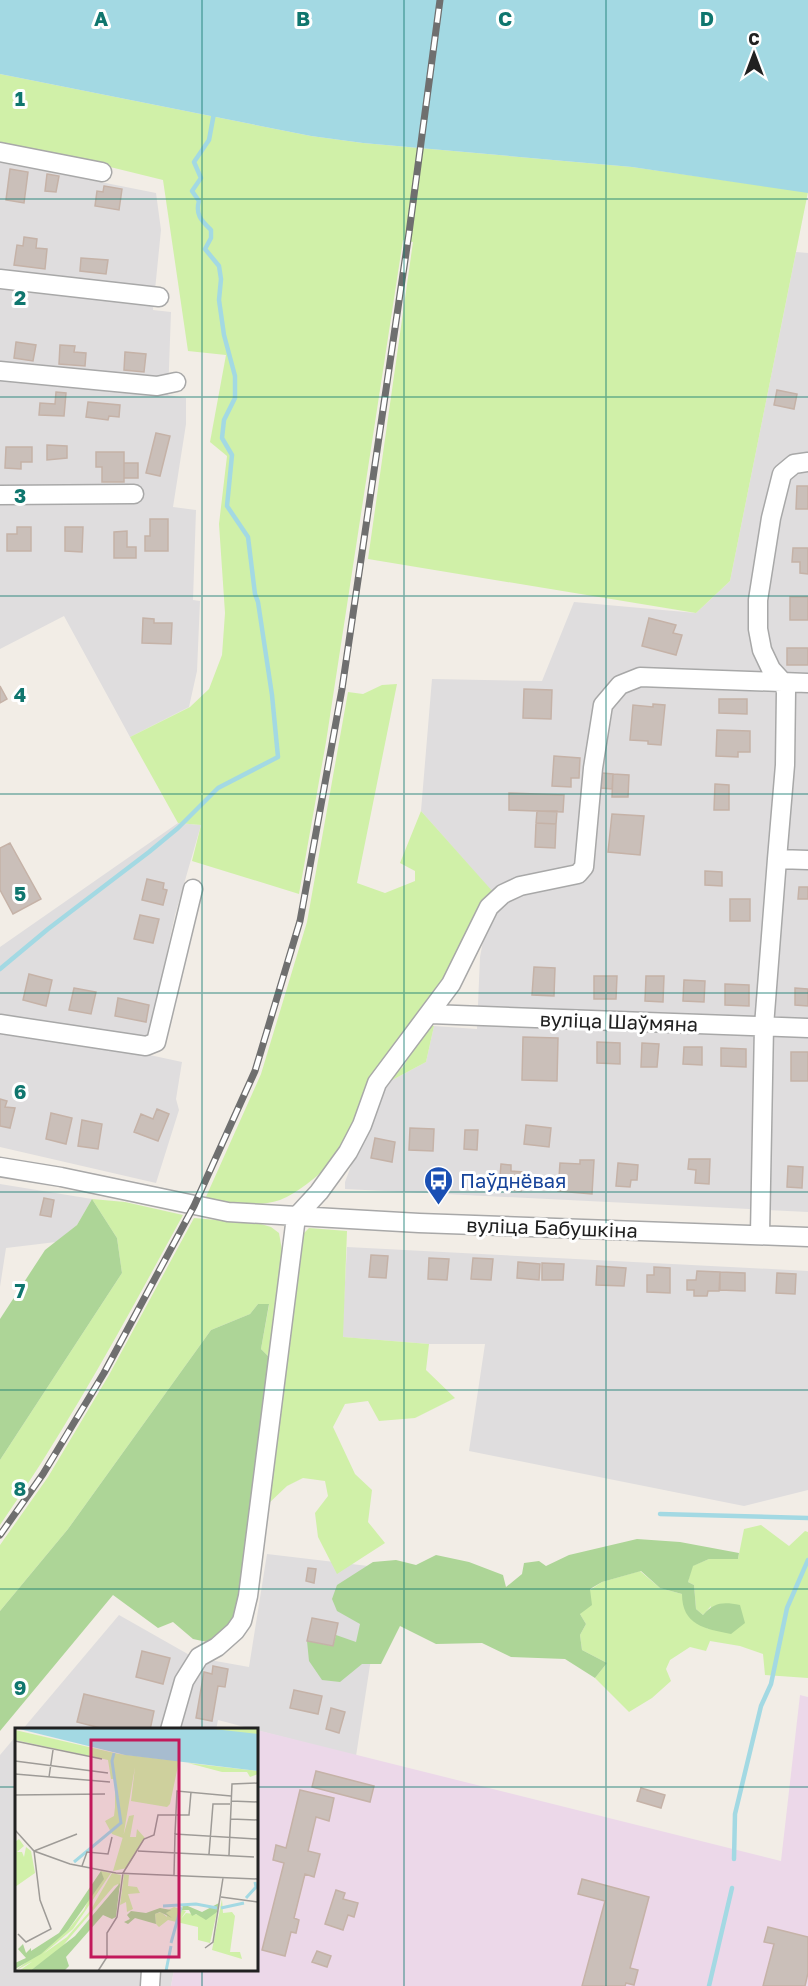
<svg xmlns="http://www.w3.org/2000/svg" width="808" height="1986" font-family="'Golos Text',sans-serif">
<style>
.residential{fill:#dfddde}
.industrial{fill:#ecd8e9}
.grass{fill:#d0f0a8}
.forest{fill:#add597}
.water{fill:#a3d9e3}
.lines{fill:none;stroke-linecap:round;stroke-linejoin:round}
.stream{stroke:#a3d9e3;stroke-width:4.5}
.building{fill:#cabfb9;stroke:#c5b2a7;stroke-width:1.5}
.minor-casing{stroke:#a8a8a8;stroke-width:21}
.minor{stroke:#fff;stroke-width:18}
.rail-casing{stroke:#6f6f6f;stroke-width:7}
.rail{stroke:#fff;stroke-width:4.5;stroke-dasharray:14;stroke-linecap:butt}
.grid{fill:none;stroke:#0f766e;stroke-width:1.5;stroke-opacity:0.55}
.labels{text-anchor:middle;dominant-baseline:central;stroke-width:6;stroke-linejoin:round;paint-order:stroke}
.street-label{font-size:20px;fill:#212121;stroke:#fff}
.transit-label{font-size:20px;fill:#164399;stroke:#fff;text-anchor:start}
.inset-river{fill:none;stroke:#a3d9e3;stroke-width:3}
.inset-road{fill:none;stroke:#9e9b97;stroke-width:1.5}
.view{fill:#c2185b;fill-opacity:0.15;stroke:#c2185b;stroke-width:3}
.inset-edge{fill:none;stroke:#212121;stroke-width:3}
.grid-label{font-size:20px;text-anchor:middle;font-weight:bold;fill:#0f766e;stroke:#fff;stroke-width:6;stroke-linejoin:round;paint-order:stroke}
</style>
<rect width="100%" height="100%" fill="#f2ede6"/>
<path class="residential" d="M0 162 156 193 161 230 153 310 171 312 168 395 186 398V424L173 507 196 510 193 600 200 601 197 671 189 707 130 737 64 616 0 649Z
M796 252 808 253V1212L345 1189V1182L381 1086 426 1062 434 1026 477 1029 480 957 484 936 502 903 421 811 432 679 542 681 574 602 696 613 730 581Z
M178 823 201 825 175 915 145 1054 182 1062 176 1099 179 1110 156 1183 0 1147V947Z
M0 1184 92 1199 77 1225 56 1242 6 1248 0 1287Z
M347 1247 808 1271V1490L744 1506 469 1451 485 1344H429L342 1337Z
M267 1554 385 1568 356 1756 218 1720 216 1730H22L119 1615 193 1657 249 1667Z
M16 1736V1970H174L171 1986H0V1755Z"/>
<path class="industrial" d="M800 1695 808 1697V1986H171L174 1970H256L257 1730 781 1861Z"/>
<path class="grass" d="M0 74 311 136 363 143 632 167 808 192 730 581 696 613 368 559 413 242 403 240 326 742 299 894 192 861 201 825 178 823 130 737 190 707 209 689 222 655 225 613 219 524 227 456 210 442 226 355 188 351 163 180 98 164 0 145Z
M397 684 357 883 385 893 415 881V871L400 863 421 811 494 893 447 982 331 1165C315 1177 298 1193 280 1200 257 1208 228 1202 205 1199L261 1074 307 922 348 692 363 694 382 685Z
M427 1026H434L426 1062 381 1086 403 1067Z
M92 1199 125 1202 183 1215C125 1321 69 1426 0 1525V1460L122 1273 117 1238Z
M194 1218 261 1224 271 1227 279 1233 283 1256 269 1357 261 1349 269 1305 258 1304 250 1314 211 1330 68 1529 0 1611V1545L48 1477 109 1375Z
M309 1228 347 1231 343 1337 429 1344 426 1370 455 1398 415 1418 379 1421 368 1401 345 1404 333 1427 355 1474 372 1490 368 1522 385 1543 337 1574 318 1537 315 1513 328 1496 325 1481 303 1478 287 1486 268 1504 299 1246 304 1233Z
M761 1525 789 1546 805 1531 808 1532V1678L765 1675 763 1654 740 1646 710 1641 706 1651 690 1647 670 1660 666 1669 671 1681 652 1698 629 1712 595 1678 607 1663 582 1650 580 1635 586 1624 580 1614 590 1590 602 1582 640 1571 660 1588 682 1594 708 1629 711 1606 703 1615 696 1609 694 1585 688 1582 692 1566 709 1559H738L744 1529Z"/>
<path class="forest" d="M92 1199 117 1238 122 1273 0 1460V1319L45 1250 77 1225Z
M258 1304H269L261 1349 269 1357 236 1619 207 1642 193 1639 173 1622 158 1628 113 1595 0 1731V1611L68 1529 211 1330 250 1314Z
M637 1539 680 1542 739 1553 738 1559H709L693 1566 688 1582 694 1585 696 1609 703 1615C715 1602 723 1602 740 1605L745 1623 731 1634C705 1629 682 1625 682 1594L660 1588 641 1571 602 1582 590 1589 592 1605 580 1614 586 1624 580 1635 582 1650 607 1663 595 1678 565 1659 511 1657 482 1643 436 1644 400 1626 381 1664H362L340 1682 322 1680 309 1661 307 1641 333 1646 336 1635 356 1642 360 1624 337 1611 332 1599 337 1585 373 1562 396 1560 416 1565 436 1555 469 1562 503 1575 506 1587 522 1574 524 1563 539 1561 546 1566 569 1555Z"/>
<path class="water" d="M0 0H808V193L632 167 363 143 311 136 0 74Z"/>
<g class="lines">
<path class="stream" d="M0 969 48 929 149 852 178 828 218 788 278 757 272 695 258 602 255 594 248 537 227 506 232 455 222 438 224 420 235 398V376L224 335 219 300 221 279 219 266 205 249 211 238V230C202 221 195 215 199 201L192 191 201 178 194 162 209 140 214 113
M660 1514 808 1518
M734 1859 735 1814 761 1706 771 1684 787 1608 808 1560
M709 1986 732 1888"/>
</g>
<path class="building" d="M10 169 28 172 24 203 6 200Z
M47 174 59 176 56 192 45 191Z
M104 186 122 189 119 210 95 206 97 191 103 192Z
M24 237 37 239 36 248 47 249 45 269 14 265 17 245 23 246Z
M81 258 108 260 106 274 80 271Z
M16 342 36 345 33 361 14 358Z
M60 345 75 346 74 352 86 353 85 366 59 364Z
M125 352 146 354 144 372 124 370Z
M777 390 797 394 794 409 774 405Z
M56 392 66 393 64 416 39 415 40 403 55 404Z
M88 402 120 405 119 417 109 416 108 420 86 417Z
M156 433 170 436 160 476 146 473Z
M47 445 67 446V458L47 460Z
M6 447H32V462H21V469L5 468Z
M96 452H124V482H102V467H96Z
M124 463H138V478H124Z
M797 486H808V509H796Z
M150 519H168V551H145V536H150Z
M17 527H31V551H7V534H17Z
M65 527H83L82 552 65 551Z
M127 531V547H136V558H114V532Z
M793 548H808V574L800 573V562H792Z
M790 597H808V620H790Z
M143 618 154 619V623H172L171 644 142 643Z
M649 618 676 625 673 633 682 635 676 655 642 646Z
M787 648H808V665H787Z
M0 686 7 699 0 703Z
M524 689 552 690 551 719 523 718Z
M719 699H747V714L719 713Z
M653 704 665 705 661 745 648 744V741L630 740 633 705 653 707Z
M717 730 750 731V752H738V757L716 756Z
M554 756 580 758 579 778H571V787L552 786Z
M602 773 613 774 612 789 601 788Z
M613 774 629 775 628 797H612Z
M715 784 729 785V810H714Z
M509 793 564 795 563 812 509 810Z
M537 811H557L556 824 536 823Z
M612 814 644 816 640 855 608 852Z
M536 823 556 824 555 848 535 847Z
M10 843 41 899 13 914 0 890V848Z
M705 871 722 872V886L705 885Z
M147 879 164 883 163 889 167 890 163 905 142 900Z
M799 887H808V899H798Z
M730 899H750V921H730Z
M140 915 159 919 153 943 134 939Z
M534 967 555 968 554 996 532 995Z
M29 974 52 980 46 1006 23 1000Z
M594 976H617L616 999H594Z
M646 976H664L663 1002 645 1001Z
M684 980 705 981 704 1002 683 1001Z
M725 984 749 985V1006L725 1005Z
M74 988 96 992 91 1014 69 1010Z
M795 988 808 989V1006L795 1005Z
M118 998 149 1005 146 1022 115 1016Z
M523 1037 558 1038 557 1081 522 1080Z
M597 1042 620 1043V1064L597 1063Z
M642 1043 659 1044 657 1067H641Z
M684 1047H702V1065L683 1064Z
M721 1048 746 1049V1067L721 1066Z
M791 1052H808V1081H791Z
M0 1099 7 1101 5 1107 15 1108 10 1128 0 1126Z
M157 1109 169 1114 158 1141 134 1132 141 1114 153 1119Z
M51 1113 72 1118 66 1144 46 1139Z
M82 1120 102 1124 98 1149 78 1146Z
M526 1125 551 1128 549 1147 524 1144Z
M410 1128 434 1129 433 1151 409 1150Z
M465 1130H478L477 1150 464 1149Z
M375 1138 395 1142 392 1162 371 1158Z
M689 1159H710L709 1184 695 1183 696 1170 688 1169Z
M580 1160H594L592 1194 558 1191 560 1163 580 1164Z
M618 1163 638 1165 637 1180H631L630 1187 616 1186Z
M501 1164 511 1165V1171L523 1172 521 1191 499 1189Z
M788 1166 803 1167 802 1188 787 1187Z
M44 1198 54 1200 51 1217 40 1215Z
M371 1255 388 1256 386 1278 369 1277Z
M429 1258 449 1259 447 1280 428 1279Z
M473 1258 493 1259 491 1280 471 1279Z
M518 1262 540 1264 539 1280 517 1278Z
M542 1263 564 1264 563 1280H542Z
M597 1266 626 1268 624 1286 596 1285Z
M654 1267 670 1268V1293L647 1292V1275H654Z
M697 1271 720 1272 719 1291H708L707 1296H694V1290H687V1280H696Z
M720 1272 745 1273V1291L720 1290Z
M777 1273 796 1274 795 1294 776 1293Z
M308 1568 316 1569 314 1583 306 1581Z
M312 1618 338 1623 333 1646 307 1641Z
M142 1651 170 1658 163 1684 136 1677Z
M213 1666 228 1669 225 1687 218 1686 212 1721 196 1718 204 1672 212 1674Z
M294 1690 322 1696 318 1714 290 1708Z
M84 1694 154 1711 150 1730H108L77 1722Z
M331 1708 345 1712 339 1733 326 1729Z
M316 1771 374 1786 370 1802 312 1787Z
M641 1788 665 1795 661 1808 637 1801Z
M300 1790 334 1798 329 1821 316 1817 308 1851 320 1854 314 1877 305 1874 294 1918 299 1920 296 1933 291 1932 285 1956 262 1950 284 1863 273 1860 276 1845 286 1848Z
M582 1879 649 1897 630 1968 638 1970 634 1985 626 1983 625 1986H582L605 1901 578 1894Z
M336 1890 345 1893 343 1899 358 1903 354 1917 348 1915 343 1930 325 1924Z
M768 1927 808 1937V1973L805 1986H763L774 1944 764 1942Z
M317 1951 331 1956 327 1967 312 1962Z"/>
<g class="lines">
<defs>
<path id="minor" d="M0 152 102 172
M0 279 159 297
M0 371 157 386 176 382
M0 495 134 494
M777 859 785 765 786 691 782 681 771 669 762 650 758 629V600L771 518 782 474 794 464 808 462
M430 1014 808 1028
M0 1024 146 1046 156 1042 193 889
M0 1167 61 1177 228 1212 419 1223 808 1237
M296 1217 319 1192 348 1152 362 1125 377 1083 451 984 489 907 503 894 520 886 578 874 584 867 593 768 603 705 620 685 640 677 808 683
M760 1234 764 1026 777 859 808 860
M170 1730 184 1681 199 1657 217 1647 235 1631 242 1621 248 1596 296 1217
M150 1986 151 1970"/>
</defs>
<use href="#minor" class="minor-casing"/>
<use href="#minor" class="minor"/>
<defs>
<path id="rail" d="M0 1535 43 1474 104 1373 194 1206 255 1071 300 921 342 689 409 233 440 0"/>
</defs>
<use href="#rail" class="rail-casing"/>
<use href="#rail" class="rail"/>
</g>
<path class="grid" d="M202 0V1730M404 0V1986M606 0V1986M0 199H808M0 397H808M0 596H808M0 794H808M0 993H808M0 1192H808M0 1390H808M0 1589H808M0 1787H16M256 1787H808M202 1970V1986"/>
<defs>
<symbol id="bus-pin" viewBox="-11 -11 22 30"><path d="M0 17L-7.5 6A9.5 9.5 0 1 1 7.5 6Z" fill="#1a4fb4" stroke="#fff"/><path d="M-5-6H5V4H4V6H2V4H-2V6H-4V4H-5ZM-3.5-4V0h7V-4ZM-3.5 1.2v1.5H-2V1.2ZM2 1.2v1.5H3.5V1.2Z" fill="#fff"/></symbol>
</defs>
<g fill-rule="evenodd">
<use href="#bus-pin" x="422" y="1164" width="33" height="45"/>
</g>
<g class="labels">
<g class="street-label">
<text transform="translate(619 1021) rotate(2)">вуліца Шаўмяна</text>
<text transform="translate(552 1227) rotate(2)">вуліца Бабушкіна</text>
</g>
<g class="transit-label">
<text x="460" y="1180">Паўднёвая</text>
</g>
</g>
<g transform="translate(15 1728)">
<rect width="243" height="243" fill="#f2ede6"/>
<path d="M190 0H243V6L206 5ZM0 2 104 26 164 33 155 76 152 79 116 73 120 39 108 110 97 106 90 93 99 88 100 79V51H96L93 32 0 12ZM173 35 243 43V46L235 49 232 44H207ZM119 87 115 109H121L122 101 130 110 112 140 98 143 114 88ZM4 111 9 118 2 124H7L9 129 11 119 16 123 20 145 0 159V114ZM86 143 96 145 58 201 22 231 0 243 53 202 69 182ZM97 145 106 147 105 161 103 156 99 158 45 221 15 243H4L52 209 75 183ZM109 146 114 147 113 158 122 159 125 165 113 166 118 181 112 184 111 174 105 177ZM207 171 208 185 217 184 220 188 215 224H225L227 231 197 222ZM159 179 171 183 166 191 171 185 193 188 202 184 195 215 183 212V199L153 192 144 199 141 196 140 186 146 184 152 189 151 183Z" fill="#d0f0a8"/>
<path d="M86 143 89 151 53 202 26 226 0 241V235L11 230 3 221 8 216 11 225 16 220V223L44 205ZM105 155 101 189 97 191 88 187 51 229 54 238 49 243H15L60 208ZM204 175 202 184 191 192 181 186 177 188 174 182H167L168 176 187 184ZM145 180 156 182 151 185 157 190 145 184 140 186 141 196 120 190 113 196 109 194 115 191 112 187 116 183 131 185Z" fill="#add597"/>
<path d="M0 0H190L243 6V43L110 27Z" fill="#a3d9e3"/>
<path class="inset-river" d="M59 134 106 95 97 33 99 25M231 170 241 159 240 154M148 178 181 176 202 180M206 180 229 175M156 215 166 179M151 243 156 218"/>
<path class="inset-road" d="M0 13 87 31M0 33 93 45M0 46 95 54M34 49 38 22M0 67 90 66M216 73 243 74M216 91 243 92M0 102 19 123 55 136 101 145 243 151M160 106 162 63 216 68M123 123 239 129M194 126 198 76H215M214 127 217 56 243 55M67 138 72 124 93 126 97 109M108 145 129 111 139 107 143 87H174L176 64M159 147 160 106 243 111M206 169 243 174M3 206 11 214 36 201 25 172 19 123 62 106M190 220 198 214 208 150M83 243 92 229V205L102 189 108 145"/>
<path class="view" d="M76 12H164V229H76Z"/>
<rect width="243" height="243" class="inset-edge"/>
</g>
<g class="grid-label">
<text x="101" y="26">A</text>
<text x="303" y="26">B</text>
<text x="505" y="26">C</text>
<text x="707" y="26">D</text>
<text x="20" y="106">1</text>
<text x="20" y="305">2</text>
<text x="20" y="503">3</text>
<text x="20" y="702">4</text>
<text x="20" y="901">5</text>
<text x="20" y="1099">6</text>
<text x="20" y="1298">7</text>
<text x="20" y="1496">8</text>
<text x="20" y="1695">9</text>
</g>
<g transform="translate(754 54)" stroke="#ffffff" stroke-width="4.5" paint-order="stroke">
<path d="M0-4.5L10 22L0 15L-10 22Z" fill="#212121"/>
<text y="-9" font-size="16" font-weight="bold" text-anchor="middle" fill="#212121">С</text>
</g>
</svg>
